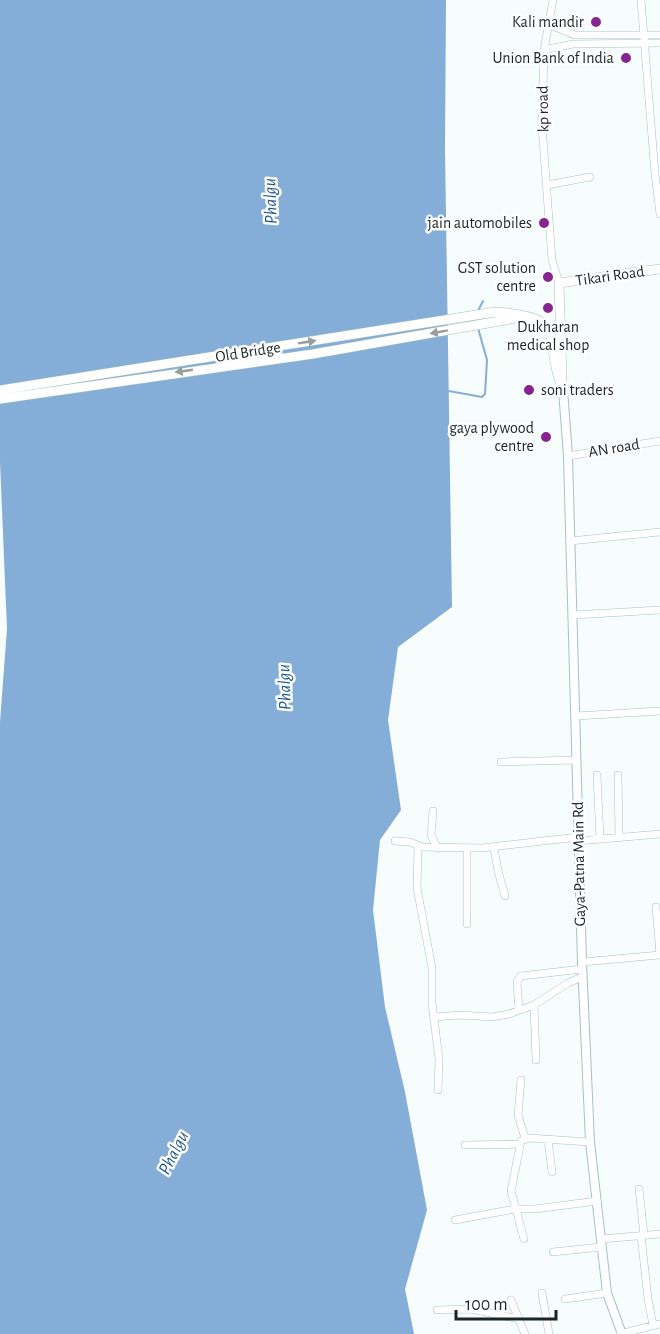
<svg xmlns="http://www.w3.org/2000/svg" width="660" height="1334" font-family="'Alegreya Sans',sans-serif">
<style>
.water{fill:#84add7}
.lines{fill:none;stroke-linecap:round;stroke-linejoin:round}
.stream{stroke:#84add7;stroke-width:2}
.minor-casing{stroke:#a4c3c4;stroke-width:8}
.major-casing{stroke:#a4c3c4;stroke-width:10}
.highway-casing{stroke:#a4c3c4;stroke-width:10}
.minor{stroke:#fff;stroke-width:7}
.major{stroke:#fff;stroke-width:8}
.highway{stroke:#fff;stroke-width:9}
.oneway{fill:#989d9d}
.poi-dot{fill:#85258f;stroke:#fff;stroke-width:2}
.labels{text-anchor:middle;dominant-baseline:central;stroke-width:5;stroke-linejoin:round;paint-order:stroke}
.poi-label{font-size:16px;fill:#1a2626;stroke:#fff;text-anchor:end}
.street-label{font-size:16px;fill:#1a2626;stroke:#fff}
.water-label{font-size:18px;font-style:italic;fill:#1c578c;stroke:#fff}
</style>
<rect width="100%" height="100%" fill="#f7fdfd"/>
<path class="water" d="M0 0H446L445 150 452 607 398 647 388 720 401 810 380 840 373 910 385 1007 405 1092 427 1210 405 1289 414 1334H0V722L7 629 0 462Z"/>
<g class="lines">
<path class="stream" d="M478 311 483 301
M449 391 482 397 485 394 487 360 478 328"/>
<defs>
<path id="minor" d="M553 0 544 50 542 126 552 260 559 283
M641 0 655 174 660 214
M548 24 575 35H660
M544 50 573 44 660 43
M547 185 590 177
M568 456 660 441
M570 541 660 532
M573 615 660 610
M576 716 660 711
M501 762 576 760
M597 775 600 839
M618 775 619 837
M433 811 431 835 437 848
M395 841 410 842 422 847 482 848 578 837
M578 841 660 834
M418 847 417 888 432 968V1003L439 1059 438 1090
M467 848V924
M494 848 498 871 505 896
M656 907 660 955
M582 962 660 955
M534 1005 536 1060
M519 1010 517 982 521 976 582 969
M434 1017 460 1015 492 1017 509 1014 534 1005 568 983 582 977
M521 1080 518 1115 525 1138
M548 1140 552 1172
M465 1145 519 1144
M639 1189 644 1235
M455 1220 515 1209H535L597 1201
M641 1235 648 1299 653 1325
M524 1239 511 1191 521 1141 528 1138 590 1142
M601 1239 660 1234
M553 1252 601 1247
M542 1293 549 1334
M565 1299 607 1293
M511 1300 525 1334
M437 1310 471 1309 519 1319
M620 1334 660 1324"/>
<path id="major" d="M563 390 568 456 582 962 590 1142 607 1293 622 1334"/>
<path id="highway" d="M562 379 559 283 660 269
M0 390 495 312C573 317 541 339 563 390
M0 399 313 354 522 317"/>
</defs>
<use href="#minor" class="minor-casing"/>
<use href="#major" class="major-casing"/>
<use href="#highway" class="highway-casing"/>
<use href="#minor" class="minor"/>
<use href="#major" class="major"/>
<use href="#highway" class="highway"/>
</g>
<defs><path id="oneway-solid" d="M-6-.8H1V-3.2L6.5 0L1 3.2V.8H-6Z" transform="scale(1.5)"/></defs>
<g class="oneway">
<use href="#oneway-solid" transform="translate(439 332) rotate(170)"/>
<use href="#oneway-solid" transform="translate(307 342) rotate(-9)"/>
<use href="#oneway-solid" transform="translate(184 371) rotate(172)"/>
</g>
<g class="poi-dot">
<circle cx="596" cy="22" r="6"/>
<circle cx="626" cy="58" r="6"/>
<circle cx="544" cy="223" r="6"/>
<circle cx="548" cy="277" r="6"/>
<circle cx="548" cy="308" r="6"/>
<circle cx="529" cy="390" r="6"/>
<circle cx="546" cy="437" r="6"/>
</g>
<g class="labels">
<g class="poi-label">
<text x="584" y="22">Kali mandir</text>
<text x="614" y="58">Union Bank of India</text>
<text x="532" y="223">jain automobiles</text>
<text x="536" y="268">GST solution<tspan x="536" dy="18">centre</tspan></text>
<text x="548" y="327" text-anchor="middle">Dukharan<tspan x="548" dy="18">medical shop</tspan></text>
<text x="541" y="390" text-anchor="start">soni traders</text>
<text x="534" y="428">gaya plywood<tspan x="534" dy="18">centre</tspan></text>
</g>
<g class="street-label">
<text transform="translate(543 109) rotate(-91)">kp road</text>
<text transform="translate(610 276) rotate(-8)">Tikari Road</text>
<text transform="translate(248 352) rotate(-9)">Old Bridge</text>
<text transform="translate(614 448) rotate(-9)">AN road</text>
<text transform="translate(579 864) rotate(-91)">Gaya-Patna Main Rd</text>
</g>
<g class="water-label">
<text transform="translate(271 201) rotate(-92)">Phalgu</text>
<text transform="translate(285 687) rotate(-92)">Phalgu</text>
<text transform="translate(174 1153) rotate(-63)">Phalgu</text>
</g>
</g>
<path d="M456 1310v9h100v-9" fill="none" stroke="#1a2626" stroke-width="3"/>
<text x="465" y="1310" font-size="18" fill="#1a2626" stroke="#ffffff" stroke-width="4.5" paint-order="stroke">100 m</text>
</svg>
